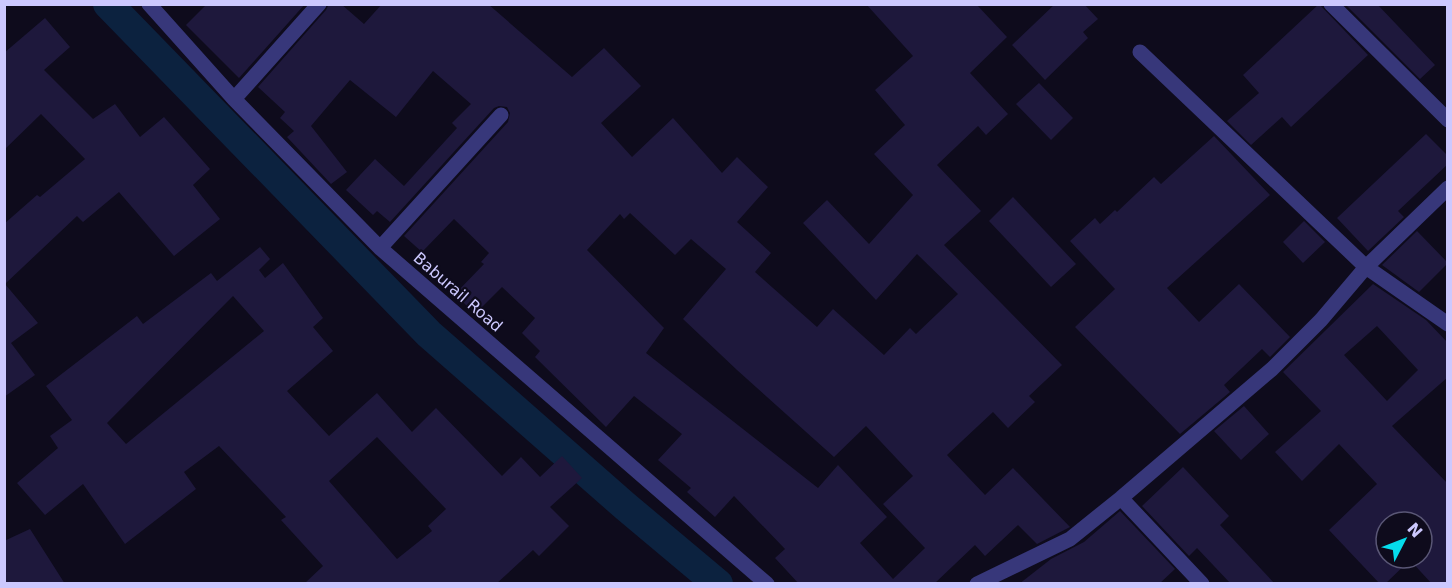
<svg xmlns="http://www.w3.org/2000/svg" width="1452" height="588" font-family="'DejaVu Sans',sans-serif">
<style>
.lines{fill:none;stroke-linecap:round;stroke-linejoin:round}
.canal{stroke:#0c223f;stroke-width:30}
.building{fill:#1e183c;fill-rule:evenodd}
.street{stroke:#37377a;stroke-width:15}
.labels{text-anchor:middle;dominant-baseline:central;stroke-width:4.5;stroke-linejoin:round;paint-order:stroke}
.street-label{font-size:16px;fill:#ccc8fe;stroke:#0e0b1c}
</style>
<rect width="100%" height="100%" fill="#0e0b1c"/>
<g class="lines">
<path class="canal" d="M108 4 429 334 625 506 718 584"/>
</g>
<path class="building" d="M207 4H305L239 78 186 25Z
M329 4H341L364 24 382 4H488L572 77 604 48 641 86 601 123 632 157 673 118 722 173 737 157 768 187 737 222 771 253 755 272 817 327 833 309 884 355 910 328 916 334 958 294 917 254 876 300 803 223 827 200 869 244 913 195 874 154 905 125 875 90 913 56 866 4H976L1007 37 970 73 1008 114 986 135 978 126 937 165 981 211 944 245 1062 365 1029 396 1035 402 1008 428 993 412 947 455 985 495 1013 468 1070 527 1037 544 1018 525 985 556 975 545 934 584H799L775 558 785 549 734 496 715 517 687 492 691 488 658 460 682 434 634 396 606 427 535 357 540 351 522 333 535 318 502 287 475 314 455 294 484 264 481 262 489 253 454 219 422 252 404 236 508 122 510 113 507 107 499 106 494 108 390 222 377 211 373 215 346 190 375 159 404 186 457 128 452 123 471 104 433 71 396 117 350 80 311 126 347 172 331 184 287 137 294 131 280 118 285 112 258 87 326 10ZM630 213 675 255 691 239 726 269 683 319 737 370 834 457 866 426 913 476 883 504 925 548 893 579 860 543 887 517 838 465 818 488 646 353 664 328 587 250 620 214 624 219Z
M1055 4H1084L1098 19 1083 32 1088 38 1045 80 1012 45Z
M1319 4 1368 55 1291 127 1282 117 1251 145 1227 121 1259 93 1243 75Z
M1345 4H1377L1435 65 1420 79Z
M45 18 70 47 44 70 93 119 115 104 140 137 164 117 210 169 193 185 220 219 174 256 119 192 83 222 77 216 5 284 38 323 11 343 35 375 4 397V224L37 195 40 197 85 159 41 114 4 150V53Z
M1039 83 1073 118 1051 140 1016 104Z
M1426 134 1448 156V164L1398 211 1404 217 1368 251 1337 218Z
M1214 136 1270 195 1167 288 1199 322 1239 284 1290 337 1270 357 1262 349 1224 385 1230 392 1180 434 1075 327 1115 289 1070 241 1095 218 1100 224 1115 210 1117 212 1154 177 1161 184Z
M1013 197 1076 264 1051 287 989 221Z
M1304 221 1325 242 1303 263 1283 242Z
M1417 231 1448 263 1419 292 1382 265Z
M260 247 270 259 259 270 265 278 283 263 323 318 313 327 333 351 287 391 329 436 377 393 412 432 436 408 502 476 521 457 540 477 562 456 582 478 550 507 569 526 539 556 533 550 496 584H304L323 566 281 520 286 517 219 446 184 472 196 489 125 544 83 484 45 515 17 483 58 448 50 436 72 420 46 386 137 316 143 324 211 273 217 281ZM233 296 264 331 126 444 107 423ZM377 437 446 509 428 526 432 531 397 559 329 481Z
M1373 284 1426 320 1448 343V377L1392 426 1448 484V584H1432L1410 560 1385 584H1380L1329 530 1377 484 1339 444 1302 481 1275 452 1321 411 1283 372ZM1377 326 1418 370 1387 401 1344 355ZM1386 522H1422V558H1386Z
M1244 406 1269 434 1241 460 1214 431Z
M1183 467 1229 516 1220 525 1275 584H1231L1197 548 1189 556 1142 506Z
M1120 511 1175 569 1159 584H1019L1051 559 1084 542Z
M30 529 65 584H4V541Z"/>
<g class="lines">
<path class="street" d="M149 4 234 99 380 248 767 584
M1331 4 1448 120
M1140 52 1366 267 1448 324
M234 99 319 4
M380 248 501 115
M1121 498 1202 584
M977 584 1070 539 1121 498 1272 369 1321 320 1366 267 1448 188"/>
</g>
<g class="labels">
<g class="street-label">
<text transform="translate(458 292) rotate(41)">Baburail Road</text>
</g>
</g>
<rect width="1452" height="588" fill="none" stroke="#ccc8fe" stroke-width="12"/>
<g transform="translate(1404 540) rotate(48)"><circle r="28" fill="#0e0b1c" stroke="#5a5776" stroke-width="1.5"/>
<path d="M0-4.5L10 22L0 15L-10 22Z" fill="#05ddec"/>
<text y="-9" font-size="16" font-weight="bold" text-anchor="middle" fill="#ccc8fe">N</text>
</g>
</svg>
